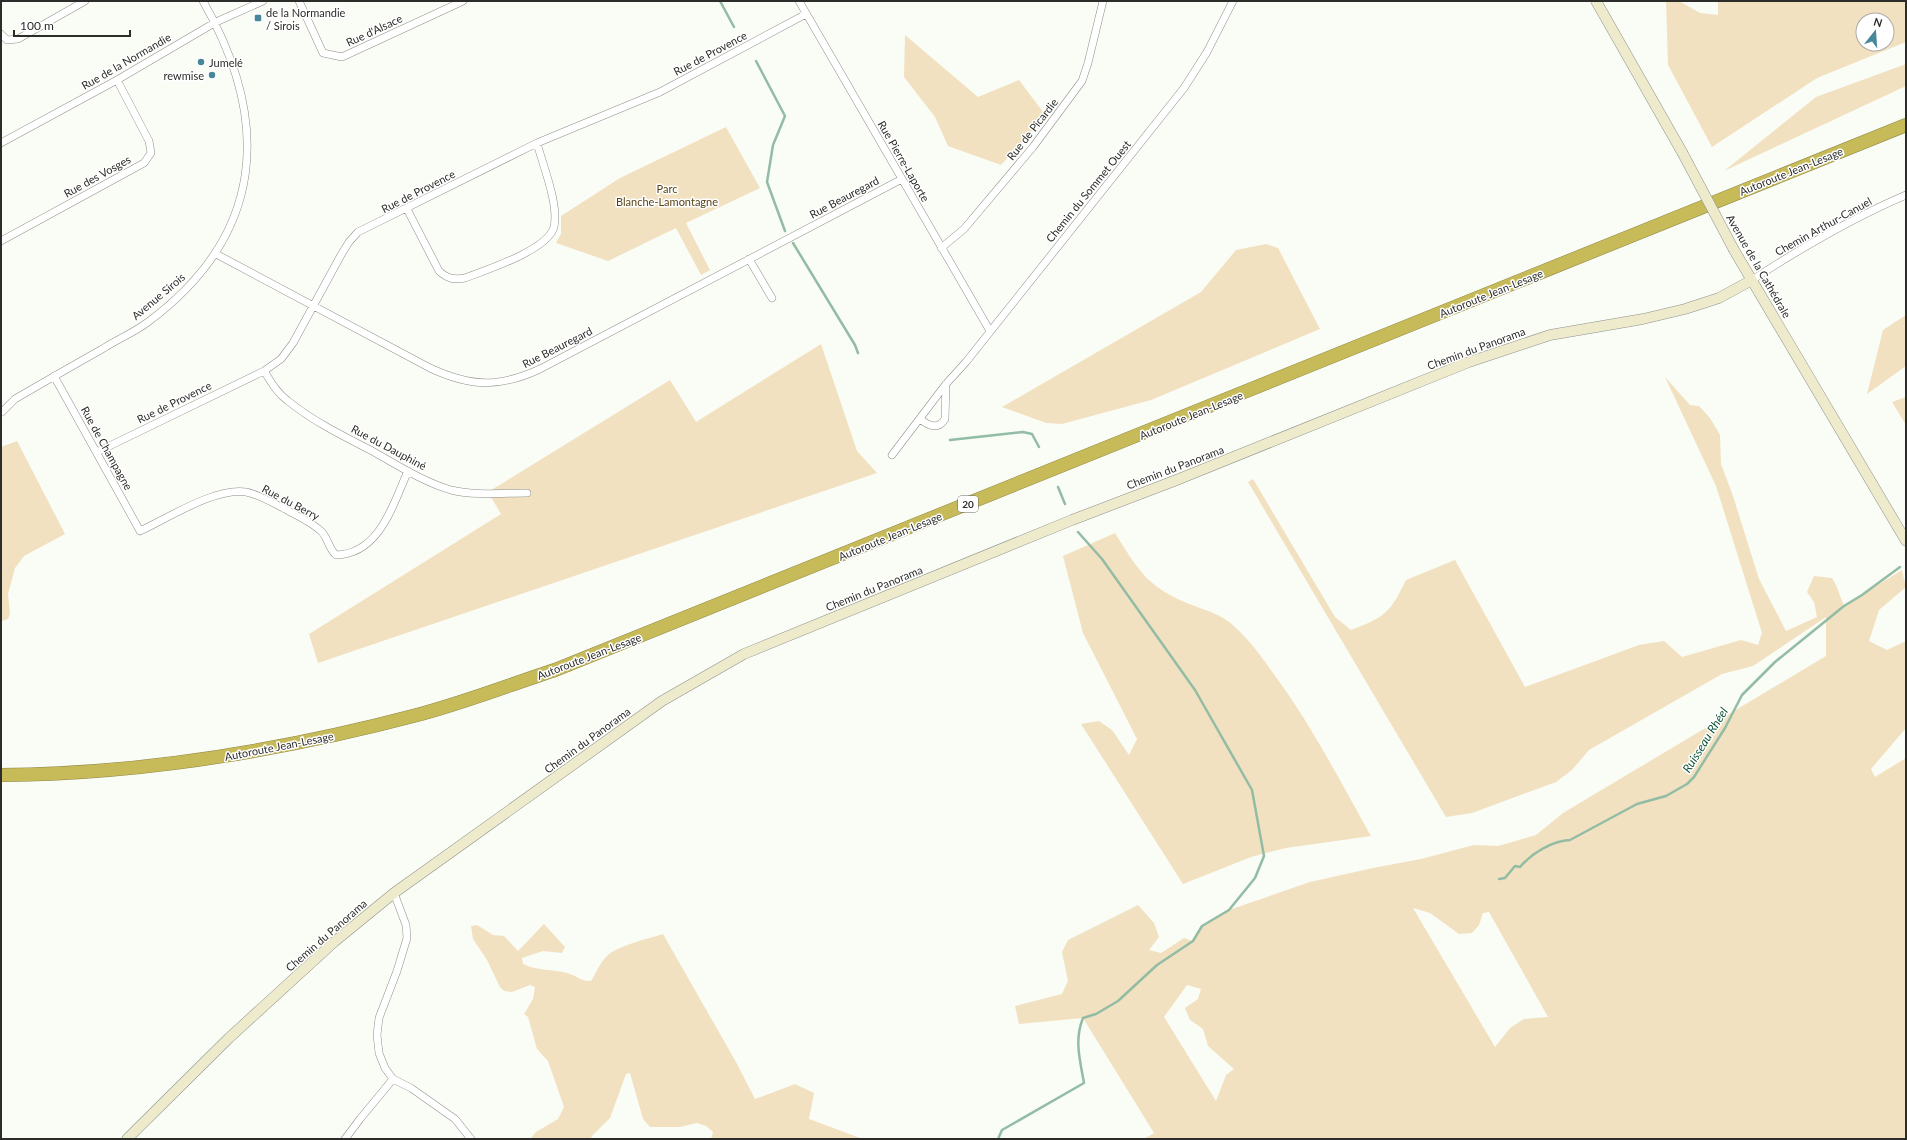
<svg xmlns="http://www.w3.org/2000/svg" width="1907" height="1140" font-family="Lato,sans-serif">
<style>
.green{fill:#f2e1c0;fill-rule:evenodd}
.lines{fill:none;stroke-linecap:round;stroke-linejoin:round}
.stream{stroke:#93bca5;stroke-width:2.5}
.street-casing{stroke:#8e908b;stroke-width:8}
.secondary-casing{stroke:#8e908b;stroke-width:11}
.highway-casing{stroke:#918949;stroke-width:14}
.street{stroke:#fff;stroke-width:7}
.secondary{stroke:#eeebcd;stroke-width:10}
.highway{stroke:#c7bb59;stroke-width:13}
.secondary-bridge-casing{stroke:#8e908b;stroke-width:11;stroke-linecap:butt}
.secondary-bridge{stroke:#eeebcd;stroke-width:10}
.poi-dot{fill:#468899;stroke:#fff;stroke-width:1.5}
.labels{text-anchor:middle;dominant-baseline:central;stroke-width:3;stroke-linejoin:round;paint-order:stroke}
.shield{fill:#fff;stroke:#6b6c6a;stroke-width:1}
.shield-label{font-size:10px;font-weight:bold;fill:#2c2d2a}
.poi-label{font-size:11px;fill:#2c2d2a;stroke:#fff;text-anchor:start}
.street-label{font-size:11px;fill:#2c2d2a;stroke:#fff}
.park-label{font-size:11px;fill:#584315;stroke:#fff}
.water-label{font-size:12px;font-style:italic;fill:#0e5638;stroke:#fff}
</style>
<rect width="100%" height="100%" fill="#fafcf6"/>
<path class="green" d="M1666 1H1679L1700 13 1718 15V1H1906V42L1817 78 1712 147 1668 65ZM1863 20H1887V44H1863Z
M905 35 978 97 1019 80 1046 116 1001 165 948 146 935 117 904 77Z
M1906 64V86L1724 171 1816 97Z
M726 127 760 188 686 223 710 270 701 275 676 228 608 261 556 243 561 234V216L620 178Z
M1266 244 1278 248 1320 329 1151 400 1062 424 1046 423 1002 407 1201 292 1236 250Z
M1906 315V366L1867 394 1883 330Z
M821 344 857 451 877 473 318 663 309 634 501 514 488 492 670 380 696 422Z
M1665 377 1690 405 1699 406 1710 418 1720 435 1721 464 1733 496 1759 579 1786 631 1817 617 1814 602 1807 592 1814 576 1832 578 1836 585 1844 606 1902 570 1906 587 1879 610 1869 641 1887 650 1906 641V728L1871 769 1875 777 1906 758V1139H1144L1154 1133 1083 1018 1019 1024 1015 1006 1062 994 1068 981 1062 952 1068 940 1138 905 1154 923 1159 937 1149 950 1161 953 1184 938 1193 941 1202 926 1229 910 1310 882 1373 868 1421 859 1474 845 1498 846 1536 835 1563 813 1826 656V617L1753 666 1722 674 1589 750 1572 770 1556 782 1472 813 1446 817 1248 482 1253 479 1335 617 1351 630C1385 617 1390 613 1406 580L1455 560 1525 687 1639 645 1664 641 1682 657 1741 640 1758 645 1762 633 1716 486ZM1413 908 1430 913 1459 934 1472 933 1479 925 1483 913 1489 912 1548 1017 1524 1019 1510 1028 1495 1047ZM1187 985 1201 989 1198 999 1185 1008 1190 1020 1203 1029 1208 1046 1234 1069 1226 1075 1216 1101 1164 1017Z
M1906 397V425L1892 402Z
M17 441 65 534 24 556 15 568 8 594 10 614 8 619 2 621 1 447Z
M1115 533C1137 568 1147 587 1187 603 1204 610 1222 614 1235 627 1250 641 1262 657 1273 673 1311 724 1340 781 1371 836L1286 848 1251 857 1183 884 1081 724 1099 721 1112 730 1129 755 1137 739 1083 633 1063 556Z
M544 924 565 947 562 953 543 951 522 958 523 964C537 971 553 969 567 973 578 976 579 981 591 981 596 973 600 963 606 957 616 946 647 939 663 934L736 1062 755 1099 795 1084 814 1093 809 1119 863 1139H711L713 1132 706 1126 697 1123 680 1127H650L643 1119 630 1073 626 1074 610 1118 592 1136 591 1139H530L536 1132 558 1119 564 1107 548 1061 537 1049 528 1017 524 1014 533 999 535 987 530 985 512 992 504 991 500 987 487 960 473 939 471 926 477 925 493 935 504 936 518 951Z"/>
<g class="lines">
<path class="stream" d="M720 1 734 27
M756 61 785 116 773 145 767 182 785 231
M793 243 855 345 858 353
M950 440 1023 432 1032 434 1039 447
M1058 487 1065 504
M1499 879 1505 878 1515 866 1520 867C1532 853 1552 841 1570 840L1637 804 1666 796 1687 784 1694 777 1725 728 1742 695 1775 662 1844 606 1862 595 1900 567
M998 1139 1002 1130 1084 1083C1080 1060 1074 1040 1083 1018L1096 1014 1118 1001 1157 965 1193 941 1202 926 1229 910 1255 878 1264 856 1252 790 1195 690 1102 559 1078 532"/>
<defs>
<path id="street" d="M299 1 323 53 342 57 463 1
M799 1 990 331
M1 34 7 40 18 39 85 1
M1 143 117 80 216 22 263 1
M407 209 439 271C448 279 454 280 465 278 486 270 548 250 554 227 559 204 543 166 537 143
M1 241 144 163 151 153 149 141 117 80
M941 248 964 229 1033 147 1082 81 1088 63 1103 1
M216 254 430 368C471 387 499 388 540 369L902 179
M749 259 772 298
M1752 280C1801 248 1852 218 1906 195
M264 371C271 382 277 393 288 401 314 422 345 437 374 452 399 466 424 482 451 490 475 496 502 493 527 493
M54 376 140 531C168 518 216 487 246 492 260 495 273 503 285 509 297 516 312 522 322 532 328 539 329 549 336 555 380 554 393 504 408 471
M2 412 15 399C44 382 74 365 104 348 118 339 135 332 148 322 265 235 272 122 203 1
M920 419C929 426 938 430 945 419L946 384
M97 452 264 371 281 359 293 343 341 255 349 242 358 232 537 143 660 92 806 14
M892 455 946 384 966 362 1184 88 1207 52 1233 1
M394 893 406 925 407 938 397 971 379 1018 377 1035 379 1053 385 1068 393 1079 411 1088 455 1119 471 1139
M345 1139 360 1119 393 1079"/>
<path id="secondary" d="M1596 1 1682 152
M1734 250 1906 541
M127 1139 229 1038 334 942 394 893 662 701 744 654 1072 520 1174 481 1469 362 1550 335 1643 319 1685 309 1719 298 1752 280"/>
<path id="highway" d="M1 775C142 774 280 751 417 715 463 703 509 685 555 670L1906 125"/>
</defs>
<use href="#street" class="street-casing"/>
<use href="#secondary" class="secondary-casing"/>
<use href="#highway" class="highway-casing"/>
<use href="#street" class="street"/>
<use href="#secondary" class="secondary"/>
<use href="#highway" class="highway"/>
<defs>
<path id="secondary-bridge" d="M1682 152 1734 250"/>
</defs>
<use href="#secondary-bridge" class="secondary-bridge-casing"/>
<use href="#secondary-bridge" class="secondary-bridge"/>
</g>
<g class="poi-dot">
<rect x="254" y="14" width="8" height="8" rx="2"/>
<circle cx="201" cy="62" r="4"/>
<circle cx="212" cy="75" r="4"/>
</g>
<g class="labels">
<rect class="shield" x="958" y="496" width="20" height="16" rx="3"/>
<g class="shield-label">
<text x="968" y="504">20</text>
</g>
<g class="poi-label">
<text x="266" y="12">de la Normandie<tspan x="266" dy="13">/ Sirois</tspan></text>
<text x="209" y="62">Jumelé</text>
<text x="204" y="75" text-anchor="end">rewmise</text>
</g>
<g class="street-label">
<text transform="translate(374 30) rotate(-25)">Rue d'Alsace</text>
<text transform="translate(710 53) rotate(-28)">Rue de Provence</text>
<text transform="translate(126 61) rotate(-30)">Rue de la Normandie</text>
<text transform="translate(1032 129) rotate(-52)">Rue de Picardie</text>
<text transform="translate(904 161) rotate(60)">Rue Pierre-Laporte</text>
<text transform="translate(1791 171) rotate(-22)">Autoroute Jean-Lesage</text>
<text transform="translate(97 176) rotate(-29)">Rue des Vosges</text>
<text transform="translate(418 191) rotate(-27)">Rue de Provence</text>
<text transform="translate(1088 191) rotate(-51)">Chemin du Sommet Ouest</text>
<text transform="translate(844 197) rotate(-28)">Rue Beauregard</text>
<text transform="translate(1823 226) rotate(-29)">Chemin Arthur-Canuel</text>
<text transform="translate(1759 266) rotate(60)">Avenue de la Cathédrale</text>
<text transform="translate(1491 293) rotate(-22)">Autoroute Jean-Lesage</text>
<text transform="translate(158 296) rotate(-40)">Avenue Sirois</text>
<text transform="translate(557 347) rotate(-27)">Rue Beauregard</text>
<text transform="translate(1476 348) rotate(-20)">Chemin du Panorama</text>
<text transform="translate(174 402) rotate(-26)">Rue de Provence</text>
<text transform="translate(1191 415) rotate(-22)">Autoroute Jean-Lesage</text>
<text transform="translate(389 447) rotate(28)">Rue du Dauphiné</text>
<text transform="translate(107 448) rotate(61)">Rue de Champagne</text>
<text transform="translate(1175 467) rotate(-21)">Chemin du Panorama</text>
<text transform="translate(291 502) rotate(28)">Rue du Berry</text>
<text transform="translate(890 536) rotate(-22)">Autoroute Jean-Lesage</text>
<text transform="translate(874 588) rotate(-22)">Chemin du Panorama</text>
<text transform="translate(589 656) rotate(-21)">Autoroute Jean-Lesage</text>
<text transform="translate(587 740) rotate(-36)">Chemin du Panorama</text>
<text transform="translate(279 746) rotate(-11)">Autoroute Jean-Lesage</text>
<text transform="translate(326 935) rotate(-41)">Chemin du Panorama</text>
</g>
<g class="park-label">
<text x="667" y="188">Parc<tspan x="667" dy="13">Blanche-Lamontagne</tspan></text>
</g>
<g class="water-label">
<text transform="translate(1705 740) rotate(-58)">Ruisseau Rhéel</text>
</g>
</g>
<rect width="1907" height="1140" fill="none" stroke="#2c2d2a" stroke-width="4"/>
<g transform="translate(1875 32) rotate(17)"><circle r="19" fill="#ffffff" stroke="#ababaa"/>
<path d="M0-3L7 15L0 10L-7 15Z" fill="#468899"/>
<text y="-6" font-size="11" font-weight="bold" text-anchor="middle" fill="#2c2d2a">N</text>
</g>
<path d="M14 30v6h116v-6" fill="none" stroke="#2c2d2a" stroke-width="2"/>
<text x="20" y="30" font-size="12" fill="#2c2d2a" stroke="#ffffff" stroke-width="3" paint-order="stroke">100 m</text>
</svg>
